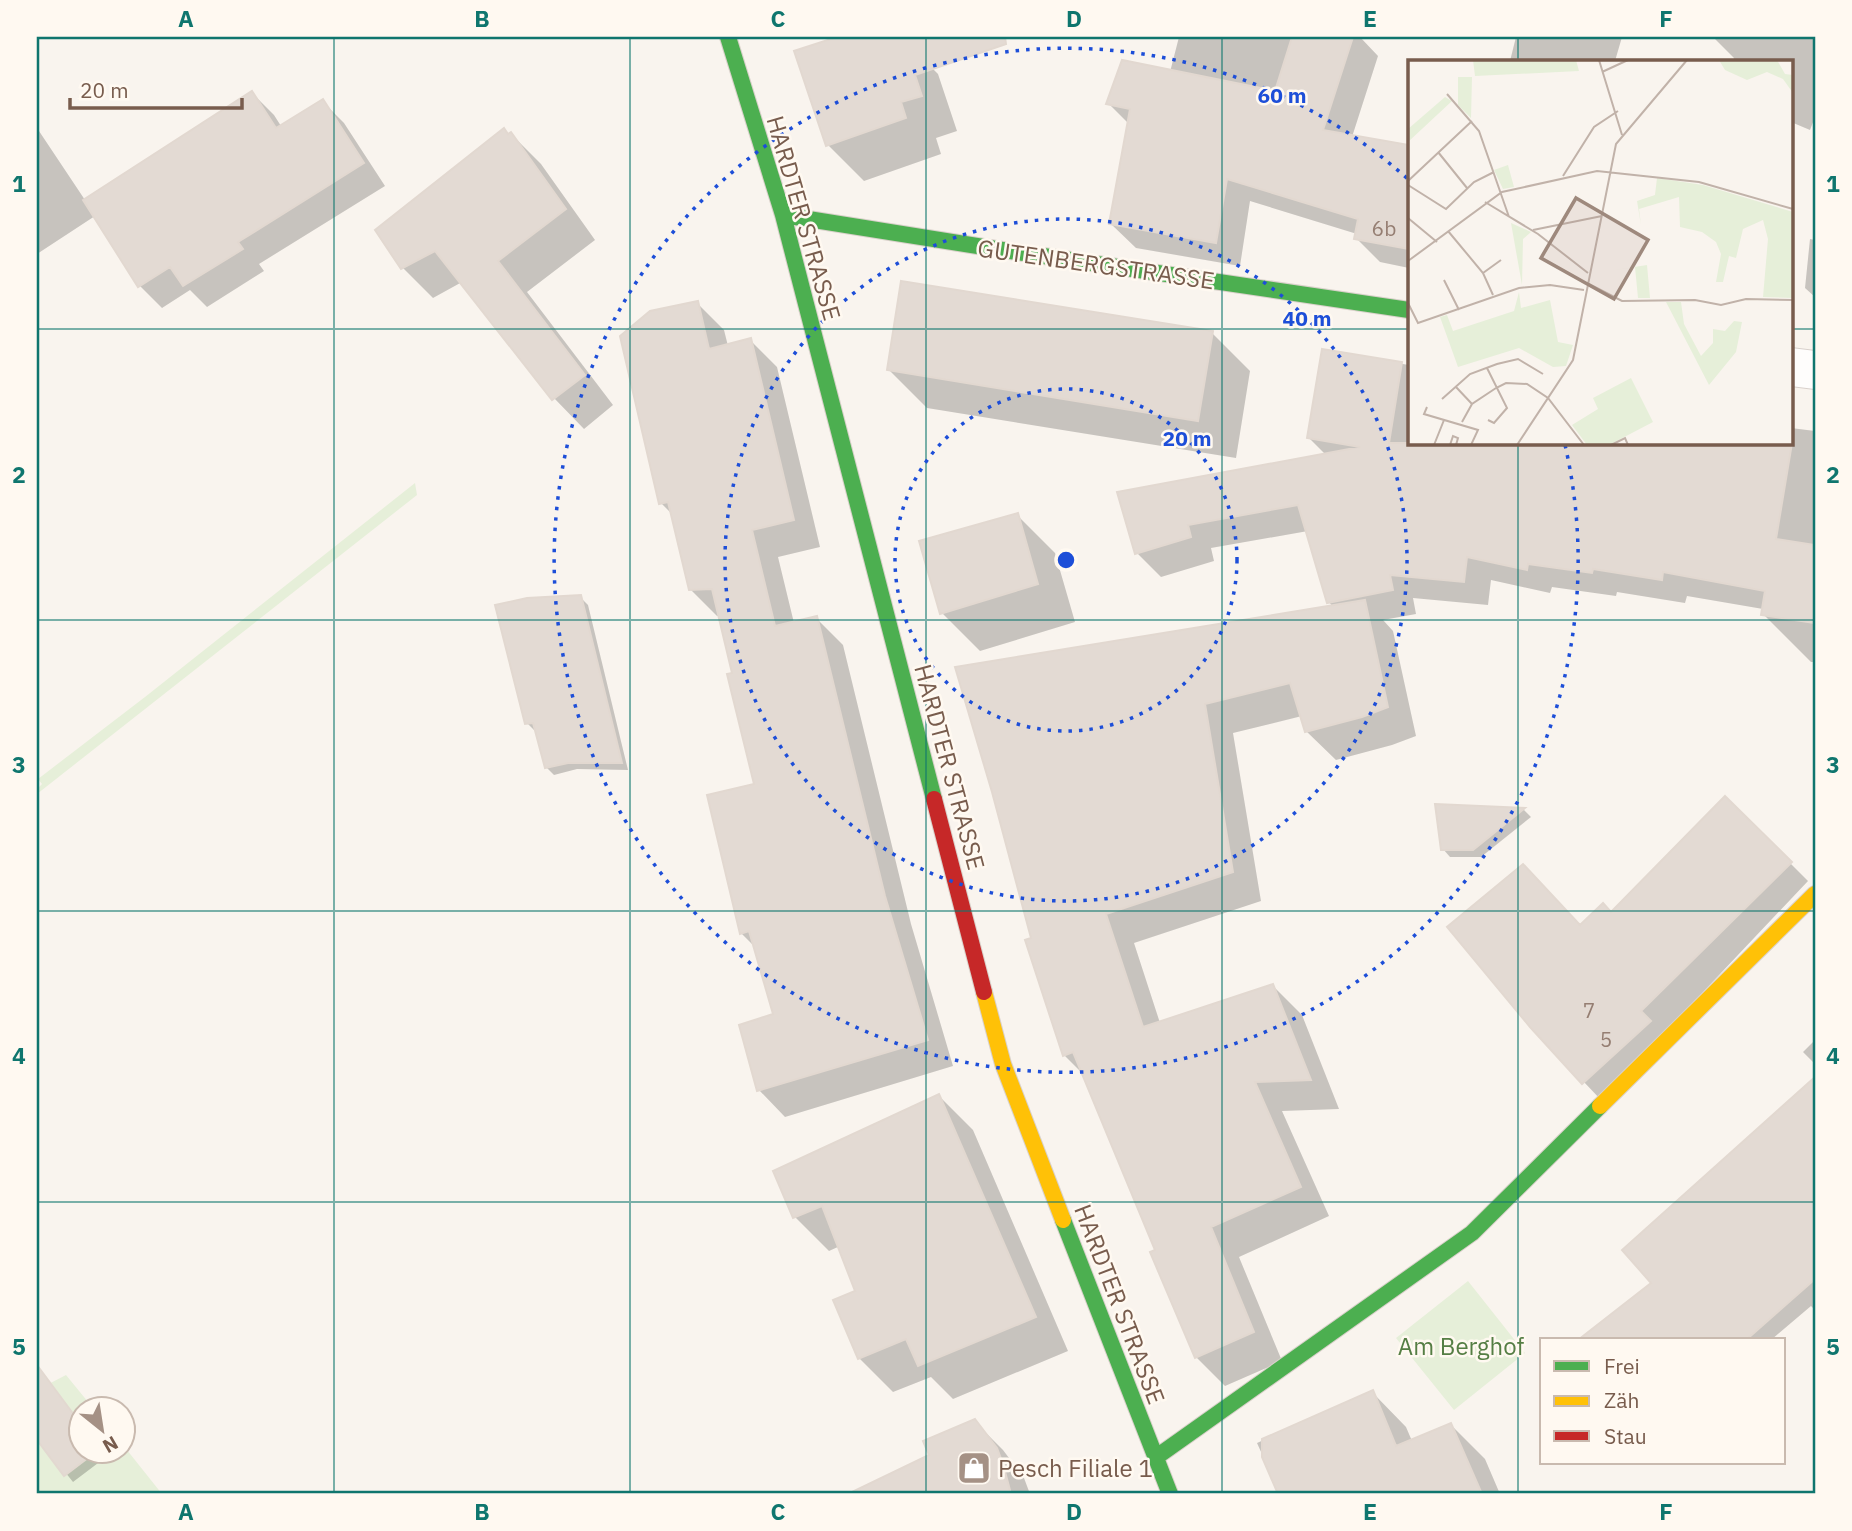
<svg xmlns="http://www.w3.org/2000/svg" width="1852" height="1531" font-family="'IBM Plex Sans',sans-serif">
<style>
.green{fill:#e6efd9}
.shadow{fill:#0003}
.building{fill:#e3dad3;stroke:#e2d8d0;stroke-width:2}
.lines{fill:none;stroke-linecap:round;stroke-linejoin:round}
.street-casing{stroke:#d8d1cc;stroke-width:40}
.fast-casing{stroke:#d9d1ca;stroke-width:18}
.slow-casing{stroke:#d9d1ca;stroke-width:18}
.jam-casing{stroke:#d9d1ca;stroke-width:18}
.street{stroke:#fefdfc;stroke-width:38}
.fast{stroke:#4caf50;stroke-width:16}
.slow{stroke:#ffc107;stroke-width:16}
.jam{stroke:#c62828;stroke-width:16}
.grid{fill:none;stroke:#0f766e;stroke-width:2;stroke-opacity:0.55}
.ring{fill:none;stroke:#1d4ed8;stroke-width:3.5;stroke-dasharray:3.5 7}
.labels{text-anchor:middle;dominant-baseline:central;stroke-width:5;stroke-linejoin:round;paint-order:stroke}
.number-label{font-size:21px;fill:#957e72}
.street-label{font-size:24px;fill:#785c4d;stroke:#fff9f1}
.park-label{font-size:24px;fill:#557e44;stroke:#fff9f1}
.poi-label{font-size:24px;fill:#785c4d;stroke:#fff9f1;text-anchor:start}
.inset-road{fill:none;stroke:#c1b2a9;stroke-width:2}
.view{fill:#9e897d;fill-opacity:0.15;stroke:#9e897d;stroke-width:3.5}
.inset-edge{fill:none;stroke:#785c4d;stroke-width:3.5}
.centre{fill:#1d4ed8;stroke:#fff9f1;stroke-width:3.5}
.ring-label{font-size:21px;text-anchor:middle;font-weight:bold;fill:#1d4ed8;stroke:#fff9f1;stroke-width:5;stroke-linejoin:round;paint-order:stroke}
.neatline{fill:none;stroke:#0f766e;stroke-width:2.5}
.grid-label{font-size:23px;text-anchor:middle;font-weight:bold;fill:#0f766e}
</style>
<rect width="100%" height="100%" fill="#f9f4ee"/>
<path class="green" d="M415 483 417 495 37 794V789L42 784 38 779 145 697Z
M1468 1281 1525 1353 1454 1410 1396 1338Z
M66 1375 93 1408H80V1450H122L123 1445 162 1494H37V1390Z"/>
<path class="shadow" d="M843 37H885L890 42 902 38 938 74 957 131 936 138 941 154 864 181 828 145 796 52Z
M1179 37H1360L1378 56 1352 137 1409 147V268L1380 262 1356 238 1357 234 1250 201 1240 266 1136 248 1111 224 1129 124 1108 103 1170 72Z
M1516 37H1622L1615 61H1510Z
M1713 37H1815V117L1810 130 1791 122V61H1733L1734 58Z
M252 93 274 115 281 126 322 101 344 123 385 186 259 264 264 271 207 307 190 290 162 308 140 286 95 216 37 254V128L85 200Z
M511 134 541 164 595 240 527 292 613 405 584 429 554 398 462 282 433 298 403 268Z
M1810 239 1815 240V297L1805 288Z
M697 303 724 330 728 346 750 340 777 367 820 547 778 557 794 623 816 618 843 645 911 924 953 1066 785 1117 759 1090 775 1015 756 948 741 933 756 785 734 674 720 616H717L690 589 673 515 661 503Z
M1212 333 1250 371 1236 458 927 408 889 370Z
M1323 351 1409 365V443H1791V428L1815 431V662H1811L1763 614V609L1687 596 1685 603 1617 592 1616 596 1552 587 1550 593 1491 580 1488 605 1413 598 1416 614 1383 620 1393 631 1416 736 1392 745 1336 760 1306 731 1302 716 1233 733 1261 901 1134 943 1160 1023 1273 986 1302 1015 1339 1109 1282 1111 1329 1216 1239 1257 1282 1361 1225 1386 1196 1357 1158 1251 1084 1075 1064 1055 993 791 1333 607 1329 602 1308 531 1211 548 1214 561 1161 577 1137 553 1120 493 1326 455 1309 438Z
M1017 515 1055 553 1075 622 980 651 942 613Z
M580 597 588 605 628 770 577 769 554 775 546 767 537 731H535L527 723Z
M1725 798 1808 881 1601 1100 1531 1026 1581 927 1611 914Z
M1437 806 1524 810 1531 817 1481 857H1450L1443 849Z
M1815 1040V1064L1803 1052Z
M1815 1079V1310L1811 1306 1771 1340H1582L1654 1283 1624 1250Z
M939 1096 973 1130 1068 1351 953 1399 931 1377 893 1392 859 1358 836 1301 858 1292 840 1246 829 1251 795 1217Z
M1372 1392 1406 1427 1412 1441 1451 1425 1485 1459 1500 1494H1280L1257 1443Z
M58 1395 80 1423V1450H102L106 1457 73 1482 37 1437V1411Z
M975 1422 1003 1450 1024 1478 1030 1494H852L931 1456Z"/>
<path class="building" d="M837 37H1005L1006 44 915 75 922 96 901 102 906 118 826 146 794 51Z
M1292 37H1353L1323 130 1409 145V249L1354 239 1358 219 1227 179 1216 243 1109 224 1130 109 1106 104 1122 60 1275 91Z
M252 91 276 128 323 99 364 163 238 242 243 249 183 286 170 267 138 287 83 200Z
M504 128 508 134 511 132 566 209 498 261 585 375 552 400 435 251 401 269 375 230Z
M901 281 1213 331 1198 421 887 370Z
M698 301 709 349 751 338 794 520 752 530 775 626 817 616 885 896 928 1040 757 1091 739 1025 773 1014 749 931 740 934 707 795 754 784 727 674 732 673 712 589 689 590 668 502 659 504 620 336 650 311Z
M1322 349 1402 362 1389 443H1792L1776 539 1815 545V623L1761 615 1765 591 1663 572 1662 580 1593 569 1592 573 1528 564 1527 570 1467 557 1464 582 1390 575 1393 590 1327 603 1298 505 1188 525 1191 537 1135 554 1117 492 1360 447 1307 438Z
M1018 513 1038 584 940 614 919 541Z
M581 595 622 763H568L545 768 533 723 525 724 495 605 527 598Z
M1365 600 1388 707 1362 717 1305 732 1290 683 1205 704 1233 872 1106 914 1143 1027 1273 984 1311 1080 1255 1082 1301 1187 1211 1227 1254 1332 1195 1358 1150 1252 1155 1250 1073 1052 1063 1056 1025 940 1031 938 992 792 955 667Z
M1725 796 1792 862 1641 1011 1651 1021 1582 1084 1530 1027 1447 927 1523 864 1580 925 1603 903 1611 912Z
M1435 804 1525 808 1473 850H1441Z
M1815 1077V1279L1746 1340H1578L1651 1283 1622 1250Z
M939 1094 1036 1317 918 1366 906 1339 858 1359 833 1300 855 1291 822 1206 793 1218 773 1171Z
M37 1365 80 1423V1451H97L64 1476 37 1440Z
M1373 1390 1396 1446 1451 1423 1482 1494H1278L1262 1457V1439Z
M975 1419 997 1448 1003 1464 1011 1494H848L929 1455 923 1441Z"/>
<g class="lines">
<defs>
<path id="street" d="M1791 367 1815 370"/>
<path id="fast" d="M728 37 783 215 934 799
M783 215 996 249 1409 310
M1063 1220 1170 1494
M1155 1458 1472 1233 1600 1106"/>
<path id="slow" d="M984 992 1003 1064 1063 1220
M1600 1106 1815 894"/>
<path id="jam" d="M934 799 984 992"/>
</defs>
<use href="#street" class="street-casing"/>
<use href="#fast" class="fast-casing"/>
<use href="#slow" class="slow-casing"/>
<use href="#jam" class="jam-casing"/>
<use href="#street" class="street"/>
<use href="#fast" class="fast"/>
<use href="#slow" class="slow"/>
<use href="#jam" class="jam"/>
</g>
<path class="grid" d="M334 37V1494M630 37V1494M926 37V1494M1222 37V1494M1518 37V61M37 329H1409M1791 329H1815M1518 443V1494M37 620H1815M37 911H1815M37 1202H1815"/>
<g class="ring">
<circle cx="1066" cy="560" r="171"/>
<circle cx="1066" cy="560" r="341"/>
<path d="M1565 445A512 512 0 1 1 1409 180"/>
</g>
<defs>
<symbol id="shop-square" viewBox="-11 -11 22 22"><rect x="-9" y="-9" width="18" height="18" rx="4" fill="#a59185" stroke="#fff9f1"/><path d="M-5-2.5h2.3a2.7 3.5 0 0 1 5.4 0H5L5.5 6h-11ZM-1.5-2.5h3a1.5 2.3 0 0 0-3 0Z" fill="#fff"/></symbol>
</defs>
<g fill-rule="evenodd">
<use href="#shop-square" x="955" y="1449" width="38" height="38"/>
</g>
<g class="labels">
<g class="number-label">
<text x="1384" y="228">6b</text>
<text x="1589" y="1010">7</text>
<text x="1606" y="1039">5</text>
</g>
<g class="street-label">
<text transform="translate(804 218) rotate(74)">HARDTER STRASSE</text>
<text transform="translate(1096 264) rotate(8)">GUTENBERGSTRASSE</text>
<text transform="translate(950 767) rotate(75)">HARDTER STRASSE</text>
<text transform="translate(1120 1304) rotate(69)">HARDTER STRASSE</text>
</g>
<g class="park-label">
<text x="1461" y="1346">Am Berghof</text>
</g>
<g class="poi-label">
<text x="998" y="1468">Pesch Filiale 1</text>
</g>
</g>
<g transform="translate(1408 60)">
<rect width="385" height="385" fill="#f9f4ee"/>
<path d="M65 0H168L171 11 67 16ZM311 0H369L377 14 385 15V33L375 19 359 12 339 20 317 10ZM50 17H64L63 58 50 45ZM37 37 44 41 0 82V69ZM100 105 106 127 95 129 86 110ZM249 118 295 125 385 152V238L355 237 360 179 355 160 335 169 328 198 321 196 315 222H308L313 194 308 182 294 172 272 167 271 137 231 149 233 165 229 141 247 135ZM103 163 123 172 115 179 114 225ZM239 205 242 238H230L227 207 201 211ZM111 232 113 248 142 240 150 282 165 285 158 306 145 307 111 288 50 307 32 257 39 255 45 271 106 251ZM258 242H273L276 264 293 296 305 283V269L317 271 326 261 334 262 328 292 301 325ZM223 318 245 362 201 385H179L164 365 190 349 185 338Z" fill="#e6efd9"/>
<path class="inset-road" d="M191 0 214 75M194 12 220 0M39 34 71 71 101 157M30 92 59 128M155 116 186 67 210 51M0 121 64 61M0 125 38 149 66 122 86 112M77 142 130 174 180 213M0 158 29 182M125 170 194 156M40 171 75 213 85 235M0 201 94 132 189 111 291 122 385 149M75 213 93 200M36 220 51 250M179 223 214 241 287 240 313 245 338 239 385 240M0 243 10 263 111 228 142 225 176 230M79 308 99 348 86 363 80 360M48 327 64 344M34 339 62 314 89 304 110 299 135 314M19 347 16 354 70 370 63 385M54 362 64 344 88 328 98 323 119 324 140 338 176 385M26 385 36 360M42 385 45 376 50 378 48 385M109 385 165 300 208 84 279 0M203 385 217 378 220 385"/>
<path class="view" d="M168 138 240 180 206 239 133 198Z"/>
<rect width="385" height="385" class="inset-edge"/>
</g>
<circle cx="1066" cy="560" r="10" class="centre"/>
<g class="ring-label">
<text x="1282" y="103">60 m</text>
<text x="1307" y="326">40 m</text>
<text x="1187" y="446">20 m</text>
</g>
<rect width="1852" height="1531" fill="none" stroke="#fff9f1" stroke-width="77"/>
<rect x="1540" y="1338" width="245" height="126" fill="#fff9f1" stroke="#c9baaf" stroke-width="2"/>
<rect x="1554" y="1361" width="35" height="10" fill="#4caf50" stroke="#c9baaf" stroke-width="2"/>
<text x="1604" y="1374" font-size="21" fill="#785c4d">Frei</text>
<rect x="1554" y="1396" width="35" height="10" fill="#ffc107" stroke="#c9baaf" stroke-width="2"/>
<text x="1604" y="1408" font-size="21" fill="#785c4d">Zäh</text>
<rect x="1554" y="1431" width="35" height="10" fill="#c62828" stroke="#c9baaf" stroke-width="2"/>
<text x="1604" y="1444" font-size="21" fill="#785c4d">Stau</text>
<g transform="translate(102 1430) rotate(150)"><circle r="33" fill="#fff9f1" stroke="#c9baaf" stroke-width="2"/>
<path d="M0-5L12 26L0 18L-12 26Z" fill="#a59185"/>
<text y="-10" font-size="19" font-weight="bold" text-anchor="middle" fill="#785c4d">N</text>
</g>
<path d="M70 98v10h172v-10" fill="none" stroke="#785c4d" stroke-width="3.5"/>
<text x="80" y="98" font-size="21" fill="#785c4d" stroke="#fff9f1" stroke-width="5" paint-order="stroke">20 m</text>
<rect x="38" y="38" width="1776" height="1454" class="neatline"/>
<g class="grid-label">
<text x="186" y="27">A</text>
<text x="482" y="27">B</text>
<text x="778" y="27">C</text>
<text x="1074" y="27">D</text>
<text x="1370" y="27">E</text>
<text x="1666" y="27">F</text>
<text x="19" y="192">1</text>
<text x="1833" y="192">1</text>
<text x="19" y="483">2</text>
<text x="1833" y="483">2</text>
<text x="19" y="773">3</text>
<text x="1833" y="773">3</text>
<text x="19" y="1064">4</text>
<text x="1833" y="1064">4</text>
<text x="19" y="1355">5</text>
<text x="1833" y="1355">5</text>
<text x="186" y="1520">A</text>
<text x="482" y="1520">B</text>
<text x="778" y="1520">C</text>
<text x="1074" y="1520">D</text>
<text x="1370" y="1520">E</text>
<text x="1666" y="1520">F</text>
</g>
</svg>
